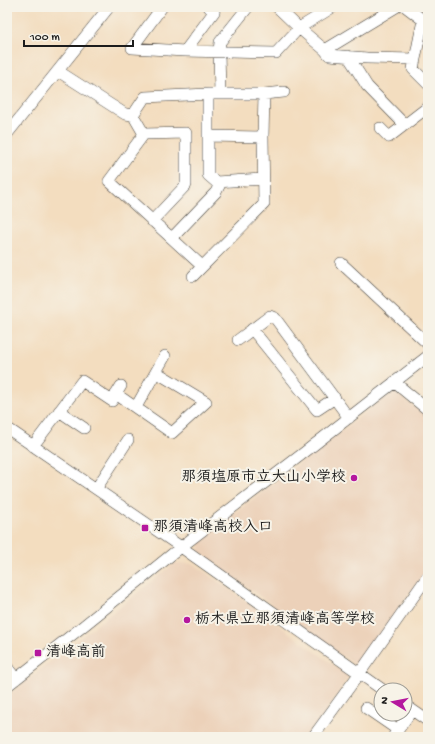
<svg xmlns="http://www.w3.org/2000/svg" width="435" height="744" font-family="'Gochi Hand','Klee One',sans-serif">
<style>
.built{fill:#ecd1b9}
.lines{fill:none;stroke-linecap:round;stroke-linejoin:round}
.minor-casing{stroke:#3c3934;stroke-width:12}
.minor{stroke:#fff;stroke-width:11}
.poi-dot{fill:#b5179e;stroke:#f7f3e8;stroke-width:1.5}
.labels{text-anchor:middle;dominant-baseline:central;stroke-width:4;stroke-linejoin:round;paint-order:stroke}
.poi-label{font-size:15px;font-weight:bold;fill:#1c1c1c;stroke:#f7f3e8;text-anchor:start}
</style>
<rect width="100%" height="100%" fill="#f7f3e8"/>
<filter id="ink" filterUnits="userSpaceOnUse"><feTurbulence type="fractalNoise" baseFrequency=".025" numOctaves="2"/><feDisplacementMap in="SourceGraphic" scale="8" xChannelSelector="R" yChannelSelector="G"/><feConvolveMatrix kernelMatrix="1 2 1 2 8 2 1 2 1" color-interpolation-filters="sRGB"/></filter>
<filter id="wash" filterUnits="userSpaceOnUse"><feTurbulence type="fractalNoise" baseFrequency=".012" numOctaves="4" result="noise"/><feDisplacementMap in="SourceGraphic" scale="16" xChannelSelector="R" yChannelSelector="G"/><feGaussianBlur stdDeviation="0.9" result="paint"/><feColorMatrix in="noise" values="0 0 0 0 0 0 0 0 0 0 0 0 0 0 0 0 0 1.4 0 .05"/><feComposite in="paint" operator="in"/></filter>
<g filter="url(#wash)">
<rect width="100%" height="100%" fill="#f3ddbf"/>
<path class="built" d="M393 391 428 417V568L356 666 199 552 201 539Z
M175 563 194 564 349 676 309 737H12L7 730V696Z"/>
</g>
<g filter="url(#ink)">
<g class="lines">
<defs>
<path id="minor" d="M333 7 299 28 325 50 329 55 367 58 415 59
M406 7 423 20 413 69 428 84
M132 48 185 51 276 53 299 28 277 7
M132 48 162 7
M325 50 396 7
M185 51 214 12 209 7
M348 56 367 86 405 125
M58 71 125 114 133 115 145 97 208 94H264L284 92
M208 94V175L216 182 263 179
M220 94 219 51 220 42 248 7
M133 115 144 134 186 133V185L152 221
M380 128 389 137 428 107
M7 134 109 7
M144 134 109 181 202 266
M208 136 263 137
M172 238 216 192 221 182
M341 263 428 344
M193 276 264 204 263 137 264 94
M252 329 317 410 335 398
M238 340 270 316 275 318 349 418
M394 382 428 410
M116 394 172 433 206 402 156 372
M136 407 165 356
M59 411 84 428
M7 428 181 547 383 690
M33 446 82 381 112 401 121 386
M96 489 128 440
M7 667 16 679
M7 686 82 627 181 547 301 455 428 356
M405 705 428 721
M366 708 398 730
M313 737 359 674 428 576
M393 737 412 710"/>
</defs>
<use href="#minor" class="minor-casing"/>
<use href="#minor" class="minor"/>
</g>
</g>
<g class="poi-dot">
<circle cx="354" cy="478" r="4"/>
<rect x="141" y="524" width="8" height="8" rx="2"/>
<circle cx="187" cy="620" r="4"/>
<rect x="34" y="649" width="8" height="8" rx="2"/>
</g>
<g class="labels">
<g class="poi-label">
<text x="346" y="478" text-anchor="end">那須塩原市立大山小学校</text>
<text x="153" y="528">那須清峰高校入口</text>
<text x="195" y="620">栃木県立那須清峰高等学校</text>
<text x="46" y="653">清峰高前</text>
</g>
</g>
<rect width="435" height="744" fill="none" stroke="#f7f3e8" stroke-width="24"/>
<g transform="translate(393 702) rotate(280)"><circle r="19" fill="#f7f3e8" stroke="#9f9d96"/>
<path d="M0-3L7 15L0 10L-7 15Z" fill="#b5179e"/>
<text y="-6" font-size="11" font-weight="bold" text-anchor="middle" fill="#1c1c1c">N</text>
</g>
<path d="M24 40v6h109v-6" fill="none" stroke="#1c1c1c" stroke-width="2"/>
<text x="30" y="40" font-size="12" fill="#1c1c1c" stroke="#f7f3e8" stroke-width="3" paint-order="stroke">100 m</text>
</svg>
